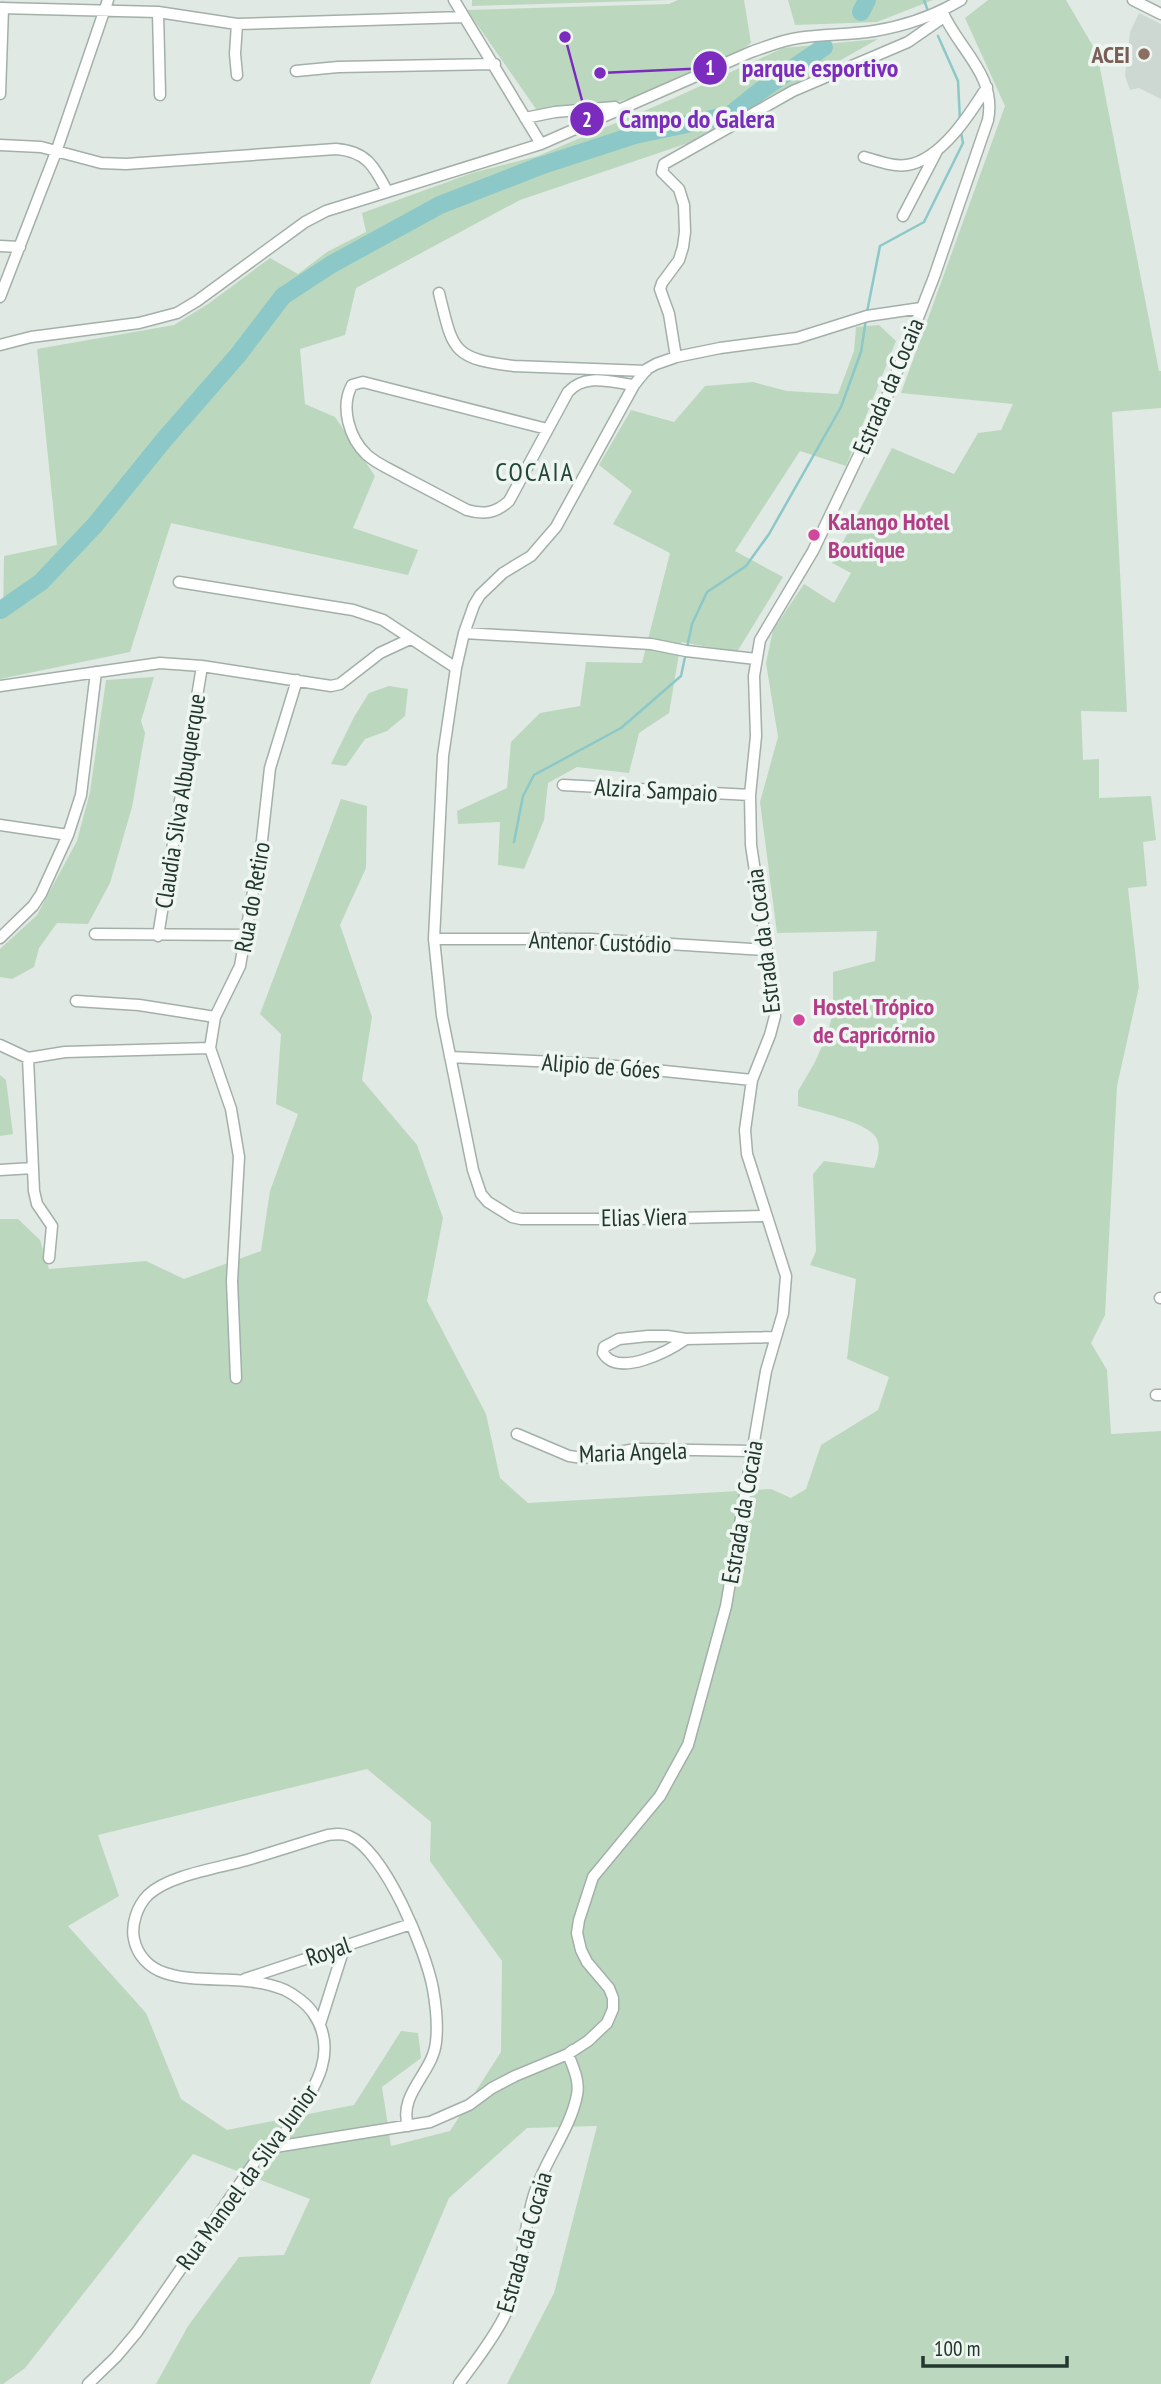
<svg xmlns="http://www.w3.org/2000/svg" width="1161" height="2384" font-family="'PT Sans Narrow',sans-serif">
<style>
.built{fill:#ced8d2}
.green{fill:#bbd8be;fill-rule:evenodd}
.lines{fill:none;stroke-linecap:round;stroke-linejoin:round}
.stream{stroke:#8dc8c8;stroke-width:2.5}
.river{stroke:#8dc8c8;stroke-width:18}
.minor-casing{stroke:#a3b0a9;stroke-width:13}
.minor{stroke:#fff;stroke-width:10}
.education-dot{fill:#8d6e63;stroke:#eff6f2;stroke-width:2.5}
.hotel-dot{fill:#d1479c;stroke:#eff6f2;stroke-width:2.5}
.labels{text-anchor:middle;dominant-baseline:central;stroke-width:7;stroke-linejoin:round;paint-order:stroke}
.education-label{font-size:24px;font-weight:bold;fill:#785e54;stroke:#eff6f2;text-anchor:end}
.street-label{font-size:24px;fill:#22372e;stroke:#eff6f2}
.hotel-label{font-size:24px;font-weight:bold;fill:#b23c85;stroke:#eff6f2;text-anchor:start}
.neighbourhood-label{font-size:26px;letter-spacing:2px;fill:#214637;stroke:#eff6f2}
.leader{fill:none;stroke:#7b2cbf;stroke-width:2.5}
.callout-dot{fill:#7b2cbf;stroke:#eff6f2;stroke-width:2.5}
.mark-label{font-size:21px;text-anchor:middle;font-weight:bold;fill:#fff}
.callout-label{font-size:26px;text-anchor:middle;font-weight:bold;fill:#7b2cbf;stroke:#eff6f2;stroke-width:7;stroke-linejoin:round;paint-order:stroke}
</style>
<rect width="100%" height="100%" fill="#e0e9e3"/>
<path class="built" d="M1139 13 1161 24V99L1139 88 1130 90 1125 76 1130 32Z"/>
<path class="green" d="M472 0H670L472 6Z
M678 0H744L751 43 741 50 638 96 598 107 536 109 467 10 669 4Z
M788 0H933L877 22 795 25Z
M988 0H1066L1097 53 1159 371H1161V408L1112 412 1127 712 1081 711 1083 760 1099 759V798L1151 796 1156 840 1143 842 1147 886 1128 888 1139 987 1117 1086 1105 1315 1091 1343 1107 1370 1111 1434 1161 1431V2384H507L554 2293 597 2126 527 2128 449 2198 370 2384H156L188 2326 239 2257 284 2255 310 2199 193 2154 25 2368 3 2384H0V1219H18L40 1240 49 1269 146 1261 184 1279 261 1251 270 1191 298 1114 276 1104 281 1034 260 1014 341 799 367 806 366 868 340 925 372 1017 362 1080 417 1145 443 1218 427 1301 486 1414 500 1478 528 1503 771 1489 791 1498 806 1489 821 1445 878 1410 889 1377 847 1359 856 1279 810 1265 816 1251 813 1174 824 1161 874 1168C878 1158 882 1145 875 1136 864 1121 816 1112 798 1106V1091L815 1062 827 1035 833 1013V972L875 961 877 931 777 933 760 802 778 737 766 663 773 630 804 584 834 603 851 573 832 563 892 448 954 474 978 433 1001 430 1013 404 901 393 1005 106 965 18ZM367 1769 431 1822 430 1861 502 1961 501 2052 450 2131 391 2146 382 2087 421 2058 418 2033 401 2031 354 2105 227 2130 181 2099 146 2013 68 1926 119 1896 98 1835Z
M878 39 703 138 520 200 356 288 345 335 300 349 305 404 335 417 375 476 353 528 418 550 408 575 171 523 130 652 0 679V617H3L4 556 57 545 37 349 174 325 208 304 270 258 298 274 327 252 366 232 362 213 472 173 538 156 672 99 783 48Z
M879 325 896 341 846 466 800 451 735 551 783 577 737 652 681 642 669 713 639 733 629 773 577 767 548 783 544 820 524 869 498 865 500 822 458 824 457 811 507 788 511 742 540 713 580 706 586 662 642 663 670 553 613 524 632 491 599 465 631 410 674 422 705 386 753 382 787 391 838 394 854 351 856 327Z
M154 677 141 721 145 733 132 807 110 883 88 924 57 923 39 948 34 967 12 979 0 977V949L37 915 77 841 90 792 106 680Z
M389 686 408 689 405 716 387 731 365 739 346 766 331 764 354 717 369 693Z
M0 1075 6 1080 13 1134 0 1136Z"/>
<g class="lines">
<path class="stream" d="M924 0 928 11
M938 36 958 81 960 121
M867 312 880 246 924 222 963 143 961 132
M514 842 523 796 534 775 621 728 681 676 692 624 707 592 746 566 769 534 841 407 861 352 866 319"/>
<path class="river" d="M861 12 867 0
M1 610 41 582 95 525 163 441 238 355 283 296 332 264 440 205 540 166 635 135 730 115 760 91 824 47"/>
<defs>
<path id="minor" d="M454 0 541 144
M1133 0 1161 14
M0 8 158 12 237 24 464 17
M158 12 160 95
M237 24 235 54 237 75
M296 71 338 67 495 64
M0 94 3 8
M525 118 555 112 615 107
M0 145 41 147 101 163 126 164 336 149C366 151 374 166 387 191
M864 157C878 161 893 167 907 165 941 160 970 114 987 87
M903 216 937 151
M0 246 20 247
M439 293C453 349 451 359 514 366L646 371
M0 297 56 152 108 0
M0 345 31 337 139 323 177 313 197 301 305 222 326 211 541 144 751 52C766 47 782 40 798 38 823 34 849 35 874 31 905 26 934 16 961 0
M676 357 669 314 660 289 662 283 679 260 683 247 685 232 684 205 679 189 662 172 664 164 793 91 908 42 944 17
M547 429 363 382 352 385C340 407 349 438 367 455 377 464 392 470 404 477 425 488 446 499 467 510 484 515 496 513 509 501L568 392C585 373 611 382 634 385
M179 582 353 610 383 620 456 668
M464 633 651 644 686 651 756 659
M0 686 160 663 202 666 331 686 340 684 380 653 410 639
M563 785 750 795
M0 825 68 835 81 795 96 672
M95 934 247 935
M158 936 202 666
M0 938 33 906 41 894 68 835
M434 939H590L766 950
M76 1001 139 1005 215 1017
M0 1045 28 1058 65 1052 210 1048
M450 1057 596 1064 752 1080
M28 1058 34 1191 37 1204 52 1226 49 1258
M0 1170 33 1168
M767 1216 636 1219H521L512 1217 488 1202 481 1194 473 1170 442 1016 434 939 443 756 456 668 464 633 474 605 480 595 503 573 531 556 556 527 634 385 647 369 656 364 676 357 720 348 797 338 867 316 921 308
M1160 1298H1161
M686 1339C669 1351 618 1378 603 1353L604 1347 619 1339 648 1336H667L686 1339 775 1337
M236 1378 232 1281 239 1157 231 1109 210 1048 215 1017 240 966 262 840 270 768 297 680
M1156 1395H1161
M517 1434 569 1456 583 1458 636 1449 753 1451
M245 1979 411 1924
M320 2024 345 1945
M275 2147 430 2122 469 2105 492 2088 515 2076 568 2054 588 2041 607 2023 613 2009V1998L609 1988 587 1962 581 1950 577 1933 579 1920 593 1877 660 1796 688 1745 726 1606 766 1371 783 1313 786 1276 747 1154 745 1130 752 1080 770 1035 775 1016 774 997 751 845 750 795 756 736 754 676 760 640 813 551 889 392 934 277 988 120C997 75 958 49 942 11
M88 2384 116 2357 137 2332 259 2156C264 2152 272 2149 276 2145 283 2138 288 2127 294 2119 316 2087 339 2050 313 2013 307 2004 295 1995 285 1990 244 1973 201 1985 165 1973 149 1968 137 1955 134 1939 131 1925 137 1906 148 1895 169 1875 219 1868 247 1860 274 1852 301 1843 328 1835 335 1834 341 1833 349 1836 385 1851 426 1951 433 1989 436 2006 438 2025 436 2042 433 2073 398 2094 408 2126
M459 2384C474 2363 492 2341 504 2317 522 2281 522 2237 533 2198 543 2162 570 2131 577 2095 580 2081 573 2067 568 2054L573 2050"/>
</defs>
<use href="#minor" class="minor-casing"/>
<use href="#minor" class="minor"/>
</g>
<circle class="education-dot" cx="1144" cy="54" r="7"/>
<g class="hotel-dot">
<circle cx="814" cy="535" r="7"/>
<circle cx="799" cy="1020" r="7"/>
</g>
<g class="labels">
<g class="education-label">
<text x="1130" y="54">ACEI</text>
</g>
<g class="street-label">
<text transform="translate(888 386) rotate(-67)">Estrada da Cocaia</text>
<text transform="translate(656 790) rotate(3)">Alzira Sampaio</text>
<text transform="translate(180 801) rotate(-81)">Claudia Silva Albuquerque</text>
<text transform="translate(252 897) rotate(-80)">Rua do Retiro</text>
<text transform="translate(763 941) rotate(-97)">Estrada da Cocaia</text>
<text transform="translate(600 942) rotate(2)">Antenor Custódio</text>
<text transform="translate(601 1066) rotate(4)">Alipio de Góes</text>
<text transform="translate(644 1217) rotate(-1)">Elias Viera</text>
<text transform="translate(633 1452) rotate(-2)">Maria Angela</text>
<text transform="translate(742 1512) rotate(-80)">Estrada da Cocaia</text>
<text transform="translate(328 1951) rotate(-19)">Royal</text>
<text transform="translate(247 2177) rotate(-54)">Rua Manoel da Silva Junior</text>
<text transform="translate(524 2242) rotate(-74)">Estrada da Cocaia</text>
</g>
<g class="hotel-label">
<text x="828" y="521">Kalango Hotel<tspan x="828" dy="28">Boutique</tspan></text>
<text x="813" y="1006">Hostel Trópico<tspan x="813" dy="28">de Capricórnio</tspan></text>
</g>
<g class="neighbourhood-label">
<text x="535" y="471">COCAIA</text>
</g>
</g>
<path class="leader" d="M600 73L710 68M565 37L587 119"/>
<g class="callout-dot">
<circle cx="600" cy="73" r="7"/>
<circle cx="565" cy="37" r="7"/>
<circle cx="710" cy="68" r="18"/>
<circle cx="587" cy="119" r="18"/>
</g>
<g class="mark-label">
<text x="710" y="75">1</text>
<text x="587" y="127">2</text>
</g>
<g class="callout-label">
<text x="820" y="77">parque esportivo</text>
<text x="697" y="128">Campo do Galera</text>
</g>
<path d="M923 2356v10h144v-10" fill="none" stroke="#22372e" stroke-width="3.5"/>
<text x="934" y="2356" font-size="21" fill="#22372e" stroke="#eff6f2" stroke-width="5" paint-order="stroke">100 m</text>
</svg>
